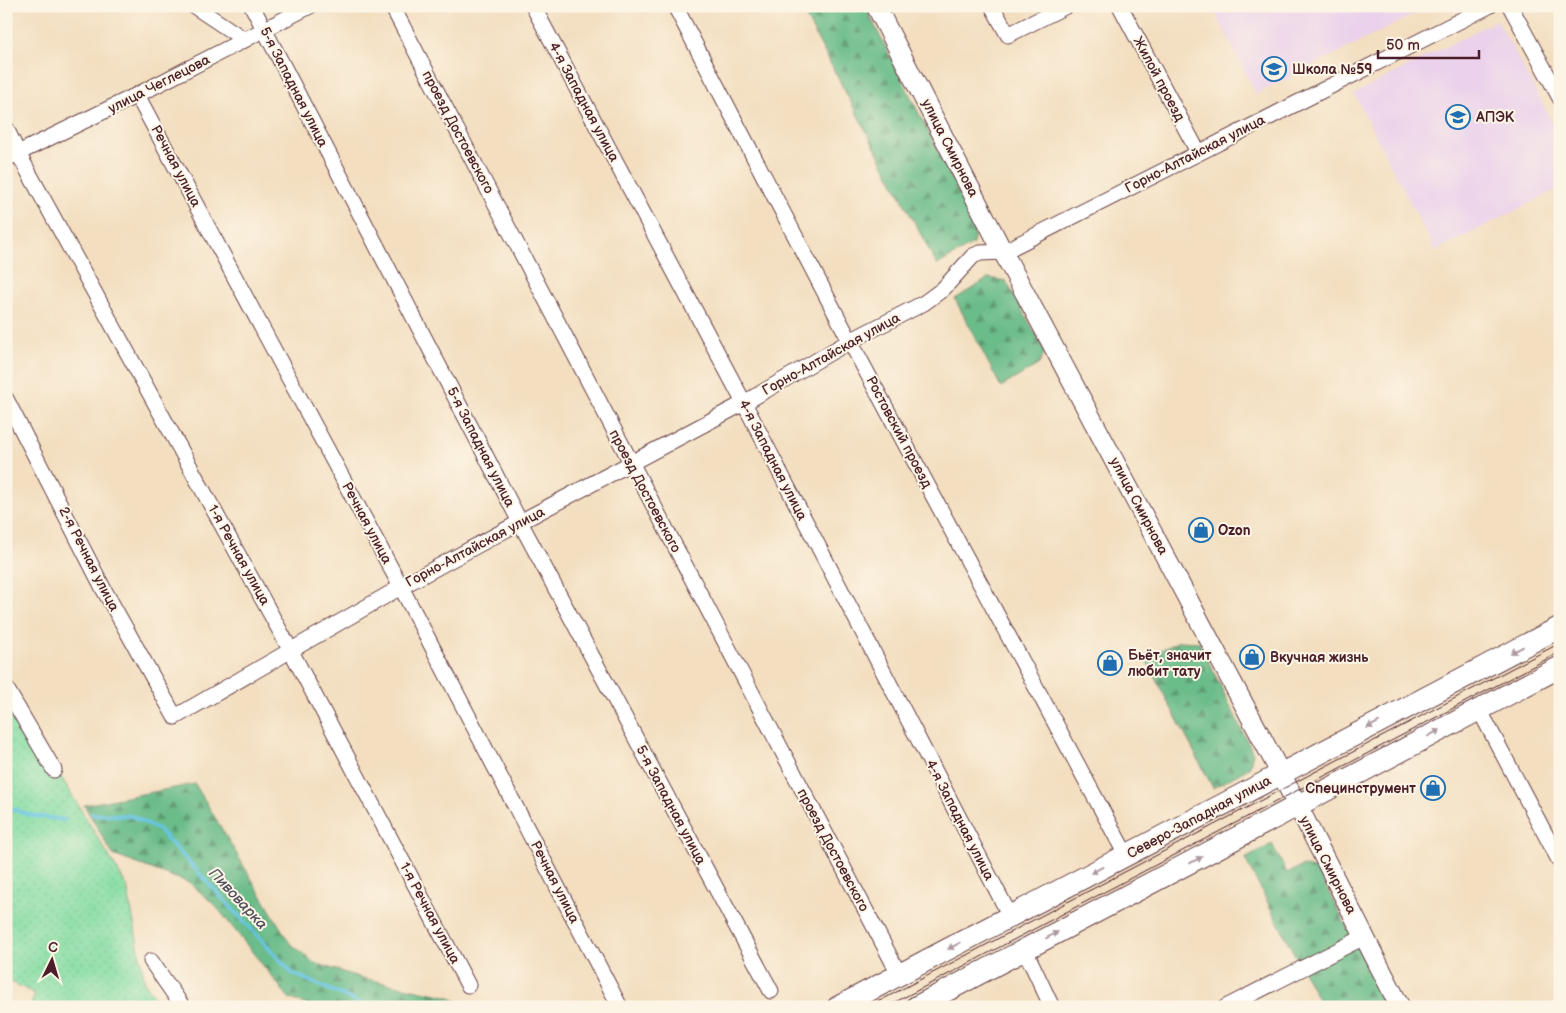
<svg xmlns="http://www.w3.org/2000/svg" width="1566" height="1013" font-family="'Balsamiq Sans',sans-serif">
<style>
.built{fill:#ebd1eb}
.forest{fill:url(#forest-firs);stroke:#5a6e5a}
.park{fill:url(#park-dots);stroke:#677e67}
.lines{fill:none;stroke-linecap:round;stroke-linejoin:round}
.stream{stroke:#66c5e4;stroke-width:4}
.minor-casing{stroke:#633c41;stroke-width:17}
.tertiary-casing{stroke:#633c41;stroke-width:21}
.secondary-casing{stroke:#633c41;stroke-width:23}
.minor{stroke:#fff;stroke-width:15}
.tertiary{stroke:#fff;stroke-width:19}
.secondary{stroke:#fff;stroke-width:21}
.tram{stroke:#4a1f2b;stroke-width:1}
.oneway{fill:#ae9aa0}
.labels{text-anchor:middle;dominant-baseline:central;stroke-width:4;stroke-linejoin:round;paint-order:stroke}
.poi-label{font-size:14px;font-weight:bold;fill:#4a1f2b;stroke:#fcf5e5;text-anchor:start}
.street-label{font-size:14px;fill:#4a1f2b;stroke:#fcf5e5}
.water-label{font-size:15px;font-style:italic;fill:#525162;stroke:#fcf5e5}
</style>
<defs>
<pattern id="forest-firs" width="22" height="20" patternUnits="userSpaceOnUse" patternTransform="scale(1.25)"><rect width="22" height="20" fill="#6bbc89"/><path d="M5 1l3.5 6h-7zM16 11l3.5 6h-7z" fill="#5a9870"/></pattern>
<pattern id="park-dots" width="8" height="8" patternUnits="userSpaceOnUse" patternTransform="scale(1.25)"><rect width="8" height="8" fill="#84dda3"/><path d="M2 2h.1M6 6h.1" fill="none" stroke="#74bd8c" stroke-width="1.8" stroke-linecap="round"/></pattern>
</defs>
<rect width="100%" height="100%" fill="#fcf5e5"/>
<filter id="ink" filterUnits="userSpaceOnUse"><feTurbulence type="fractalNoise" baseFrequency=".02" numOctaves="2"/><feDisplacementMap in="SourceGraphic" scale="10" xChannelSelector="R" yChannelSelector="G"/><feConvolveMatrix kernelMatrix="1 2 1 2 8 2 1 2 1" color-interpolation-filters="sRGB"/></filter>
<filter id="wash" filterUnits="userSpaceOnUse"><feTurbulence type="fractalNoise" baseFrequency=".0096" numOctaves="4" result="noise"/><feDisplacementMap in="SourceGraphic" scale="20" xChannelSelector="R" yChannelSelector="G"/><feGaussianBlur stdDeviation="1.12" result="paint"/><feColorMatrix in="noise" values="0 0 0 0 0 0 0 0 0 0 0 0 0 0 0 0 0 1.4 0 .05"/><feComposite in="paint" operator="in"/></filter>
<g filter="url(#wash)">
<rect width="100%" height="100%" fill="#f3dec0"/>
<path class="built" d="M1212 6H1431L1256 94Z
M1497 20 1560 136V188L1435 251 1354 94Z"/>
<path class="forest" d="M800 6H865L976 227 973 244 937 265Z
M989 278 1006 281 1045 351 1039 364 1001 387 955 299Z
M1179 641 1199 642 1253 753 1249 768 1213 788 1145 658Z
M195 784 289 942 314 963 362 978 450 997 466 1007H312L289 998 215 905 190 883 113 855 84 805Z
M1272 844 1287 873 1303 866 1317 870 1389 1007H1322L1245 859Z"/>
<path class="park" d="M6 686 127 886 145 983 161 1007H30L35 994 6 979Z"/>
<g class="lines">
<path class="stream" d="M6 807 34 816 65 820
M92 814 132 816 159 830 292 973 369 1007"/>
</g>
</g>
<g filter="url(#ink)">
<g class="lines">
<defs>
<path id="minor" d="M194 6 245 40
M252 6 520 522 771 991
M392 6 899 974
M533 6 744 403 1010 916
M675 6 850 341 1126 855
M992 6 1008 35 1066 6
M1120 6 1198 152
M1510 6 1560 98
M137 95 401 587 620 1007
M6 128 18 153 291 651 468 985
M6 159 137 95 310 6
M6 399 104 590 175 717 401 587 520 522 744 403 850 341 924 303 943 289 973 256 980 253 1003 252 1489 6
M6 688 54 770
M1479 709 1560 862
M1025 950 1052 1007
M151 961 183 1007
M1226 1007 1364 937"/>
<path id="tertiary" d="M876 6 1003 252 1298 806 1400 1007"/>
<path id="secondary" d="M838 1007 1560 627
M916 1007 1560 667"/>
</defs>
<use href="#minor" class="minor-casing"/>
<use href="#tertiary" class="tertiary-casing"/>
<use href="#secondary" class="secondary-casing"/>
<use href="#minor" class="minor"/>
<use href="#tertiary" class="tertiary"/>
<use href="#secondary" class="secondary"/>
<path class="tram" d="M868 1007 1560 643
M886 1007 1560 652"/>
</g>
<defs><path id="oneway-solid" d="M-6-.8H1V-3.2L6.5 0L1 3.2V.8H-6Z" transform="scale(1.25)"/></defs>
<g class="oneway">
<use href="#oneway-solid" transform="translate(1517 650) rotate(152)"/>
<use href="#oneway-solid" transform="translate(1373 725) rotate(152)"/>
<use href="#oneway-solid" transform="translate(1434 733) rotate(-28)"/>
<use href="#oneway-solid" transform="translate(1196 860) rotate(-28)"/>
<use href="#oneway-solid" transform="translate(1097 870) rotate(152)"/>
<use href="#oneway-solid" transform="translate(1052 935) rotate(-28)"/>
<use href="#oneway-solid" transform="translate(954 946) rotate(152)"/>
</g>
</g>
<defs>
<symbol id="school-ring" viewBox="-11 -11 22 22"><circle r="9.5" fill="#fcf5e5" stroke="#1f6fb2" stroke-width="1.5"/><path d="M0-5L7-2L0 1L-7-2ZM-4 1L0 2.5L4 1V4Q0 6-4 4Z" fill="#1f6fb2"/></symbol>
<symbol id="university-ring" viewBox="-11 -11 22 22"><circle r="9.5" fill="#fcf5e5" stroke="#1f6fb2" stroke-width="1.5"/><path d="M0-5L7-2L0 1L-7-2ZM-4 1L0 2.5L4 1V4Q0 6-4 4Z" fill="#1f6fb2"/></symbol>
<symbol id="shop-ring" viewBox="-11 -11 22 22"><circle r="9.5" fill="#fcf5e5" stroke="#1f6fb2" stroke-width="1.5"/><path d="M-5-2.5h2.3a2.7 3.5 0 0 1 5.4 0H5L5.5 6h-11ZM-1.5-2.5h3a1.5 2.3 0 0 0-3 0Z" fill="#1f6fb2"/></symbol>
</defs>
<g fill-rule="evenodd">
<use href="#school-ring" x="1260" y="55" width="28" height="28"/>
<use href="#university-ring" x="1444" y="103" width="28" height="28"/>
<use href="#shop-ring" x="1187" y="516" width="28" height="28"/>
<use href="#shop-ring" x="1238" y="643" width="28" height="28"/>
<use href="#shop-ring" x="1096" y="649" width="28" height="28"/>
<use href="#shop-ring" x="1419" y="774" width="28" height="28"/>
</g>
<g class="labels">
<g class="poi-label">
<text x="1292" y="69">Школа №59</text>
<text x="1476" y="117">АПЭК</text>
<text x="1218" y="530">Ozon</text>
<text x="1128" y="655">Бьёт, значит<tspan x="1128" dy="16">любит тату</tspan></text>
<text x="1270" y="657">Вкучная жизнь</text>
<text x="1416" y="788" text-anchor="end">Специнструмент</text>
</g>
<g class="street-label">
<text transform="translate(1159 79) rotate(62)">Жилой проезд</text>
<text transform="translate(159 84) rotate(-27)">улица Чеглецова</text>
<text transform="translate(294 87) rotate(63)">5-я Западная улица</text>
<text transform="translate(584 102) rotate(62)">4-я Западная улица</text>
<text transform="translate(458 132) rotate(62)">проезд Достоевского</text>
<text transform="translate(950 148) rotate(63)">улица Смирнова</text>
<text transform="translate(1195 154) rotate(-27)">Горно-Алтайская улица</text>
<text transform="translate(176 166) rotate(62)">Речная улица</text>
<text transform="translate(831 354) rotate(-29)">Горно-Алтайская улица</text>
<text transform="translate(899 432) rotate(62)">Ростовский проезд</text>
<text transform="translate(481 447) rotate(63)">5-я Западная улица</text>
<text transform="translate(773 460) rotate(63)">4-я Западная улица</text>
<text transform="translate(645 491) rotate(62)">проезд Достоевского</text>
<text transform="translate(1139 506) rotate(62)">улица Смирнова</text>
<text transform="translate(367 523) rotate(62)">Речная улица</text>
<text transform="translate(475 547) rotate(-28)">Горно-Алтайская улица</text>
<text transform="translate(239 555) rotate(61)">1-я Речная улица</text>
<text transform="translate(89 559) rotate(63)">2-я Речная улица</text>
<text transform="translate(671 805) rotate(62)">5-я Западная улица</text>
<text transform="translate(1199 817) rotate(-28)">Северо-Западная улица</text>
<text transform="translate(960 820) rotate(63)">4-я Западная улица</text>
<text transform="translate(833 850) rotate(62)">проезд Достоевского</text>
<text transform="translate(1328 865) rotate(63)">улица Смирнова</text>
<text transform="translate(555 882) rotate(63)">Речная улица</text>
<text transform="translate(430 913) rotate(62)">1-я Речная улица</text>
</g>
<g class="water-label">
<text transform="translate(238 899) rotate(47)">Пивоварка</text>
</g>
</g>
<rect width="1566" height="1013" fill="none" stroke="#fcf5e5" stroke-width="25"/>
<g transform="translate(52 960) rotate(5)" stroke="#fcf5e5" stroke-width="4" paint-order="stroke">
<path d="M0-4L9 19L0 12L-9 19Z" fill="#4a1f2b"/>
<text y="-8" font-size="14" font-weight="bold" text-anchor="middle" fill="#4a1f2b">С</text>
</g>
<path d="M1378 50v8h101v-8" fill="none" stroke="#4a1f2b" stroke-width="2.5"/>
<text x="1386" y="50" font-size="15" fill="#4a1f2b" stroke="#fcf5e5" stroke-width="4" paint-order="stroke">50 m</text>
</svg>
